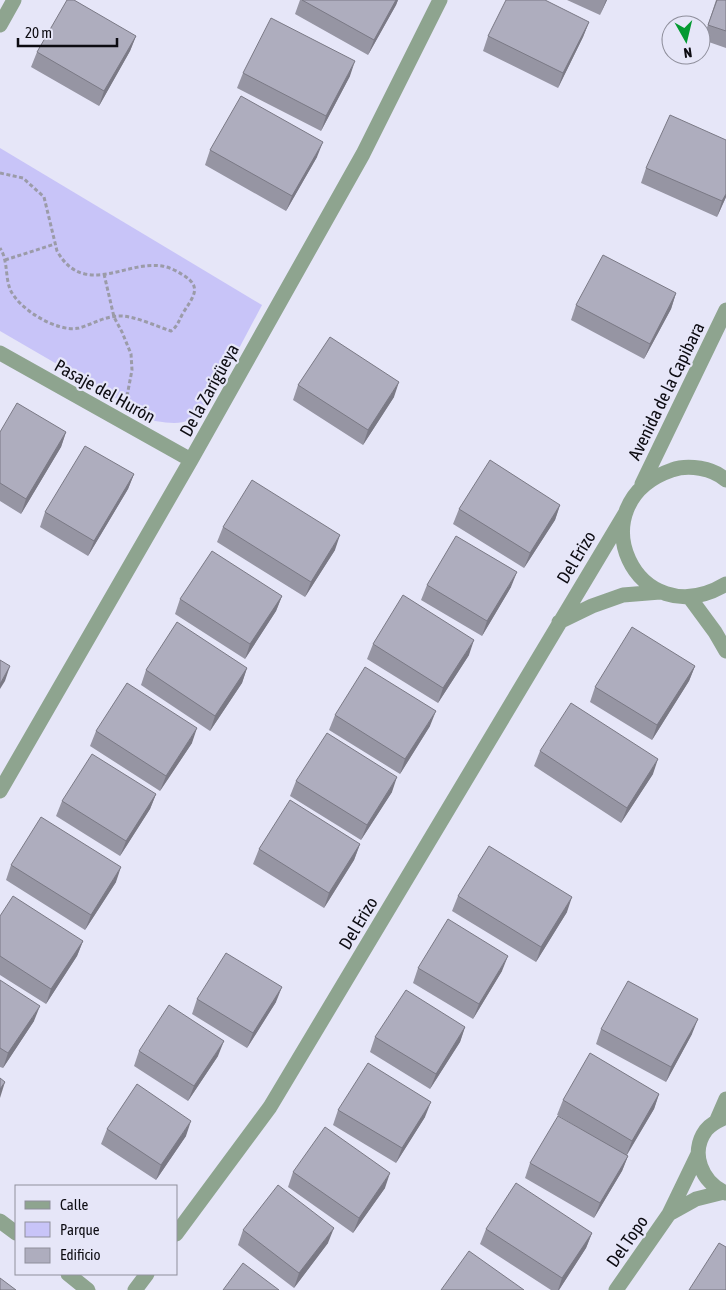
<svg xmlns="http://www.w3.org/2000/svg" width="726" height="1290" font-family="'Asap Condensed',sans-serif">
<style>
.green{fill:#c8c4f8}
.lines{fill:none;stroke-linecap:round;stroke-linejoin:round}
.path{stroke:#9b9ba8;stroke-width:3;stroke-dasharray:4 2.5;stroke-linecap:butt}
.street{stroke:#8ea48f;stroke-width:15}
.wall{fill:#9695a3}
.shaded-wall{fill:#7a7985}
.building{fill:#aeadbe;stroke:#7a7985}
.labels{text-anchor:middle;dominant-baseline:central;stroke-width:4.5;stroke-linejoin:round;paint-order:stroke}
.street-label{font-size:18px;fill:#0d0c12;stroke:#e6e6f8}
</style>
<rect width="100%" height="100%" fill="#e6e6f8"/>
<path class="green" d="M0 148 262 305 207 409C187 424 180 425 155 421L0 331Z"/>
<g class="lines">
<path class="path" d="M0 173 23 178 44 197 57 251C64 263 72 271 85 274 111 279 136 262 162 266 169 267 177 271 183 275 203 287 193 297 183 313 179 320 178 326 171 331 156 326 135 316 120 316 105 316 93 324 79 328 58 333 18 309 10 289 5 276 8 260 0 248
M5 260 55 244
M104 274 114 317 122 332 131 354 132 370 127 396"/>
<path class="street" d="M0 25 14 0
M0 353 191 460
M726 480C713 468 688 464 672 470 575 503 636 638 726 584
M642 484 726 310
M690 598 715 632 726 651
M559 622 592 606 623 595 660 592
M0 791 191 460 363 154 440 0
M726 1117C719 1120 711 1124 706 1130 689 1153 702 1183 726 1193
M716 1122 726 1099
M669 1214 696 1199 724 1192
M0 1221 16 1233
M176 1234 270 1107 626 512
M68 1274 88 1290
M135 1290 147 1274
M616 1290 669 1214 698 1154"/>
</g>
<path class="wall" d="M300 0H398L396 5 368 55 295 14Z
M567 0H607L600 15Z
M716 0H726V48L703 40Z
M589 22 583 37 558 88 483 51 488 36Z
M136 36 130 51 99 106 31 67 37 52Z
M243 73 350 76 321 131 237 88Z
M726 140V197L717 217 641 183 646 168Z
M210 150 317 157 286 211 205 165Z
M676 293 671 309 644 359 571 320 576 305Z
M298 385 394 397 363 445 293 400Z
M0 432H66L61 447 21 514 0 501Z
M134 474 128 489 88 556 40 527 45 512Z
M560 505 555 520 524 568 453 524 459 509Z
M223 527 335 550 305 597 217 542Z
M427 585 511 587 482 636 421 600Z
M282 596 276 611 245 659 175 614 180 599Z
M373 644 469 655 438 703 367 659Z
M695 666 689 681 652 740 590 702 595 687Z
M247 668 242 683 210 731 141 685 146 670Z
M335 715 430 726 400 774 329 730Z
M96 731 192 743 160 791 90 746Z
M540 751 653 774 621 823 534 766Z
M296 781 392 792 361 840 290 796Z
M156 794 150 809 120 856 56 816 62 801Z
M360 844 354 860 324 908 253 864 259 849Z
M11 865 116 882 85 930 6 880Z
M458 896 567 912 536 962 452 911Z
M0 916 83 941 77 956 46 1004 0 975Z
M418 968 502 971 473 1019 413 983Z
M0 980 34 1021 3 1068 0 1067Z
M197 999 276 1002 247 1048 192 1014Z
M465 1027 460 1042 430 1089 370 1052 375 1037Z
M601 1029 692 1034 666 1082 596 1044Z
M139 1051 218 1056 188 1101 134 1066Z
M659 1094 654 1109 627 1155 628 1156 622 1171 594 1218 525 1178 530 1163 584 1131 557 1115 563 1100Z
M338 1110 425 1117 396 1163 333 1125Z
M107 1129 186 1136 156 1180 101 1144Z
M293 1172 385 1188 353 1233 288 1187Z
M486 1229 592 1233 586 1248 559 1290H551L480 1244Z
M243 1230 328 1243 294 1288 238 1245Z"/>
<path class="shaded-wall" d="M396 0H398L396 5 368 55 374 40Z
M606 0H607L600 15Z
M589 22 583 37 558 88 563 73Z
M136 36 130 51 99 106 104 91Z
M355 61 350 76 321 131 326 116Z
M323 142 317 157 286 211 292 196Z
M726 194V197L717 217 722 201Z
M676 293 671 309 644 359 650 344Z
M399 382 394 397 363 445 368 430Z
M66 432 61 447 21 514 26 499Z
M134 474 128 489 88 556 94 541Z
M560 505 555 520 524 568 530 553Z
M340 535 335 550 305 597 311 582Z
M517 572 511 587 482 636 487 621Z
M282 596 276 611 245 659 250 644Z
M474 640 469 655 438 703 443 688Z
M10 666 5 681 0 689V684Z
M695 666 689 681 652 740 657 725Z
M247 668 242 683 210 731 215 716Z
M436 711 430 726 400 774 405 759Z
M197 728 192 743 160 791 166 776Z
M658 759 653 774 621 823 627 808Z
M397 777 392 792 361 840 367 825Z
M156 794 150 809 120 856 126 841Z
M360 844 354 860 324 908 329 893Z
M121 867 116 882 85 930 91 915Z
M572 897 567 912 536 962 541 947Z
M83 941 77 956 46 1004 51 989Z
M508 956 502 971 473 1019 479 1004Z
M282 987 276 1002 247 1048 253 1033Z
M40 1006 34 1021 3 1068 8 1053Z
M698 1019 692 1034 666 1082 671 1067Z
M465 1027 460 1042 430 1089 436 1074Z
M224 1041 218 1056 188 1101 194 1086Z
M5 1082 0 1098V1089Z
M659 1094 654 1109 626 1156 632 1141Z
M431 1102 425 1117 396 1163 402 1148Z
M191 1121 186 1136 156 1180 161 1165Z
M628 1156 622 1171 594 1218 600 1203Z
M390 1173 385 1188 353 1233 359 1218Z
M334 1228 328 1243 294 1288 299 1273Z
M592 1233 586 1248 559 1290H558L562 1278Z"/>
<path class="building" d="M67 0H74L136 36 104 91 37 52Z
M302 0H396L374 40Z
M506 0H545L589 22 563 73 488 36Z
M717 0H726V31L708 25Z
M271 18 355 61 326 116 243 73Z
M241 96 323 142 292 196 210 150Z
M670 115 726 140V194L722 201 646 168Z
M603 255 676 293 650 344 576 305Z
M330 337 399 382 368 430 298 385Z
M17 403 66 432 26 499 0 483V432Z
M85 446 134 474 94 541 45 512Z
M490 460 560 505 530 553 459 509Z
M252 480 340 535 311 582 223 527Z
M456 536 517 572 487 621 427 585Z
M212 551 282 596 250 644 180 599Z
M403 595 474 640 443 688 373 644Z
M177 622 247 668 215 716 146 670Z
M632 627 695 666 657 725 595 687Z
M0 660 10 666 0 684Z
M365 667 436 711 405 759 335 715Z
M127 683 197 728 166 776 96 731Z
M571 703 658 759 627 808 540 751Z
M327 733 397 777 367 825 296 781Z
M92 754 156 794 126 841 62 801Z
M290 800 360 844 329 893 259 849Z
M41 817 121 867 91 915 11 865Z
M489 846 572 897 541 947 458 896Z
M13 896 83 941 51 989 0 956V916Z
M448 919 508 956 479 1004 418 968Z
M226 953 282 987 253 1033 197 999Z
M0 980 40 1006 8 1053 0 1048Z
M628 981 698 1019 671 1067 601 1029Z
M406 990 465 1027 436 1074 375 1037Z
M169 1005 224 1041 194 1086 139 1051Z
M590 1053 659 1094 632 1141 563 1100Z
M368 1063 431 1102 402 1148 338 1110Z
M0 1078 5 1082 0 1089Z
M137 1084 191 1121 161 1165 107 1129Z
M558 1116 628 1156 600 1203 530 1163Z
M325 1127 390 1173 359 1218 293 1172Z
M516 1183 592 1233 562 1278 486 1229Z
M278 1185 334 1228 299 1273 243 1230Z
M719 1243 726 1247V1290H689Z
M469 1251 524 1290H441Z
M243 1263 279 1290H223Z
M0 1278 16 1290H0Z"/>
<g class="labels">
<g class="street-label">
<text transform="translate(209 390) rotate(-61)">De la Zarigüeya</text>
<text transform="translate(105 391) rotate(29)">Pasaje del Hurón</text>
<text transform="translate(666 391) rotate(-64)">Avenida de la Capibara</text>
<text transform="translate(576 557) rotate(-59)">Del Erizo</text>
<text transform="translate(358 923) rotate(-59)">Del Erizo</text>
<text transform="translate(627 1241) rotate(-55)">Del Topo</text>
</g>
</g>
<rect x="15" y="1185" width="162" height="90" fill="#e6e6f8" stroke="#8f8f9c"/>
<rect x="25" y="1201" width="25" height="8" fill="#8ea48f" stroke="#8f8f9c"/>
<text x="60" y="1210" font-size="15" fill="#0d0c12">Calle</text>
<rect x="25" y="1222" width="25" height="15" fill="#c8c4f8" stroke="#8f8f9c"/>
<text x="60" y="1235" font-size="15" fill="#0d0c12">Parque</text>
<rect x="25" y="1248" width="25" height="15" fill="#aeadbe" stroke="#8f8f9c"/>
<text x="60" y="1260" font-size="15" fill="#0d0c12">Edificio</text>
<g transform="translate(686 40) rotate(172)"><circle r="24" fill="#e6e6f8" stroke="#8f8f9c"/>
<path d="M0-4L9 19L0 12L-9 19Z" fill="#049a32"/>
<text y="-8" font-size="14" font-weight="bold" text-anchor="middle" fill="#0d0c12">N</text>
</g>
<path d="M18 38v8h99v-8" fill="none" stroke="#0d0c12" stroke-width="2.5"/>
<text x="25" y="38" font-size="15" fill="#0d0c12" stroke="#e6e6f8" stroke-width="4" paint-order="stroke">20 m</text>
</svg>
